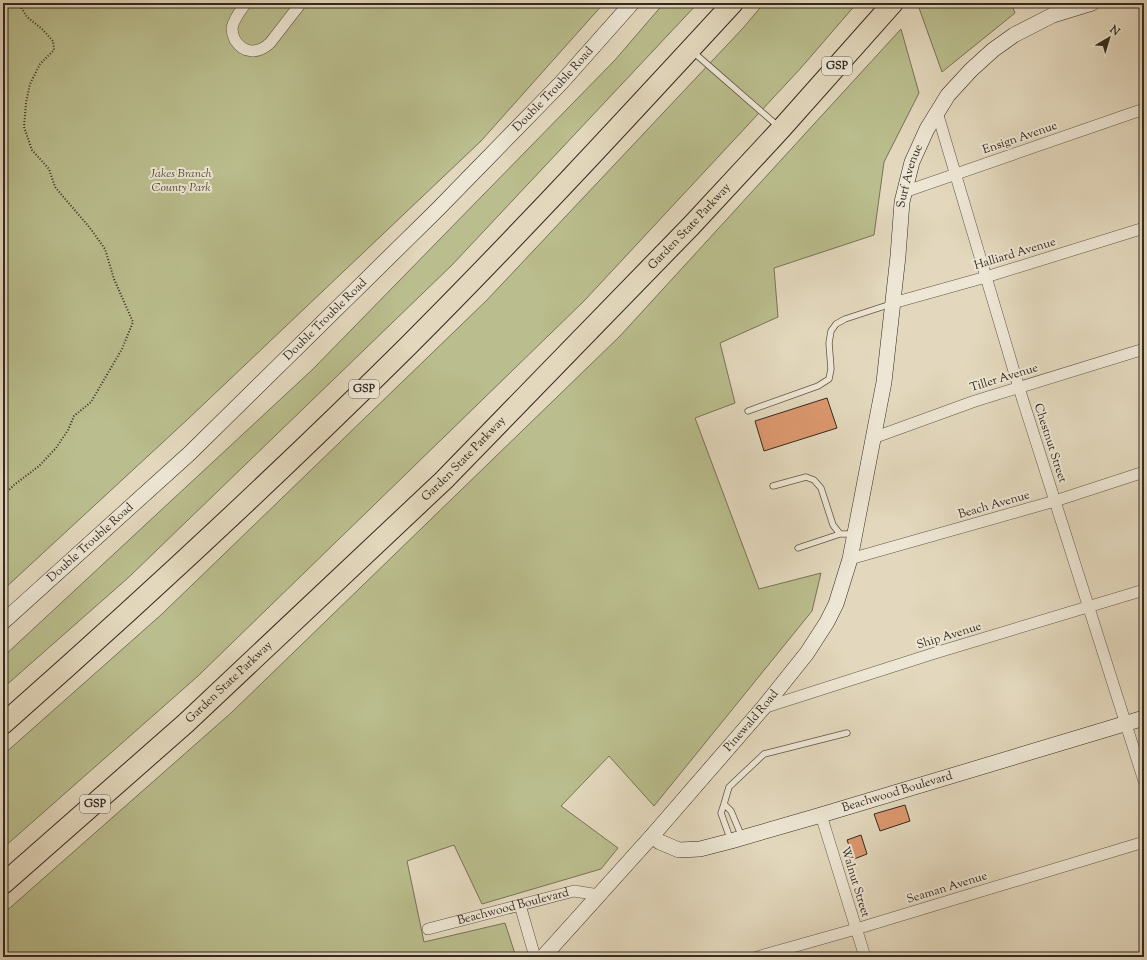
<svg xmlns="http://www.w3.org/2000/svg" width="1147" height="960" font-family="'Sorts Mill Goudy',serif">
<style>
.green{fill:#babd8d;stroke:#777356}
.building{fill:#dd986f;stroke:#34291f}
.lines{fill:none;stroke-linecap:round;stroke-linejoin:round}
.lane-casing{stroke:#605546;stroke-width:7}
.street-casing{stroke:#605546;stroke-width:12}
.secondary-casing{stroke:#34291f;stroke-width:16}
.highway-casing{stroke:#34291f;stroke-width:22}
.path{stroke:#34291f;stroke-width:2;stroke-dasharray:1 2;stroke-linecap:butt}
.lane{stroke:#ede6d4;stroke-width:5.5}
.street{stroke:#ede6d4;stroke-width:11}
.secondary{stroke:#ede6d4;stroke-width:15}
.highway{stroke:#e3d8bd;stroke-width:20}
.labels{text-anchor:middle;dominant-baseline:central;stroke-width:4;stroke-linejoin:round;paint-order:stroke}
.shield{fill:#ede6d4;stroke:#6c6255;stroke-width:1}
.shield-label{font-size:11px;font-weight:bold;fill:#34291f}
.street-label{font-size:12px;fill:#34291f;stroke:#ede6d4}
.park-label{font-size:12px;font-style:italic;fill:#564e3a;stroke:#ede6d4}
</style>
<rect width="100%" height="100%" fill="#e3d8bd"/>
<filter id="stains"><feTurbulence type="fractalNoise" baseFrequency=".005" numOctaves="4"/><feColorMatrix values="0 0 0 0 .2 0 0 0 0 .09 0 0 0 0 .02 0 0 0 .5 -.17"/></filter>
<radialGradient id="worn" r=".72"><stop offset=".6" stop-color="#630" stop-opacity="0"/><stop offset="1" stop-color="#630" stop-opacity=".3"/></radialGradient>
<path class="green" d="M3 3H604L481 141 188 419 3 590Z
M664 3H698L452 265 129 577 3 688V657L312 370 615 60Z
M764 3H857L800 69 584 301 198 676 3 848V755L162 614 487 300 744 27Z
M924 3H1011L1015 13 942 72 919 8Z
M901 29 919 93 884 162 874 235 774 268 778 317 720 343 735 403 695 418 759 589 821 573 812 611 654 806 609 756 561 806 618 848 601 869 482 904 454 845 407 861 424 942 505 923 516 957H3V914L231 713 620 336Z"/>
<path class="building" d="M827 398 837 428 764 451 755 421Z
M905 805 910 821 880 831 874 814Z
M861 835 867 854 854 859 847 840Z"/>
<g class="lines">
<defs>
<path id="lane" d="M692 51 779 127
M748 411 818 386 829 379 831 369 829 343 831 331 836 324 845 319 891 304
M773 486 806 477 814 480 821 488 833 525 840 534H854
M798 548 840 534
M724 804 729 787 764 754 847 733
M731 841 721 813 724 804 731 811 742 837"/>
<g id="street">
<path d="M246 3C241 10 234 18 232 28 232 32 233 36 235 40 244 54 258 54 270 43L301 3"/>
<path d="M937 112 1019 388 1144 781"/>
<path d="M904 192 1144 109"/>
<path d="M893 303 986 277 1144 228"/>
<path d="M873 438 975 401 1144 349"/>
<path d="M850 559 1055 501 1144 472"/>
<path d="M763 708 935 653 1144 590"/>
<path d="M821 815 865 957"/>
<path d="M520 905 535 957"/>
<path id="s1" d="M428 929 574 891 599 895"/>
<path d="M757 957 856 929 1144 842"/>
</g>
<g id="secondary">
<path id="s2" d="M3 622 190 453 438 209 561 83 632 3"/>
<path id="s3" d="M652 836 660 842 679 850 700 849 731 841 821 815 1144 718"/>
<path id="s4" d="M543 957 652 836 763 708 807 653 827 622 836 604 850 559 884 382 898 256 902 202 912 162 927 129 948 95 971 70 993 50 1014 35 1053 15 1092 3"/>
</g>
<g id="highway">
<path d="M3 724C141 602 276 477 407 347 519 235 626 119 733 3"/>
<path id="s5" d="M3 884 186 723 444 480 691 226 781 129 893 3"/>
</g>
</defs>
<use href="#lane" class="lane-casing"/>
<use href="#street" class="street-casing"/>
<use href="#secondary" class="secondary-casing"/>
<use href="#highway" class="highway-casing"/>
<path class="path" d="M3 496 14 485 39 466 56 448 68 430 74 416 91 402 122 349 133 322 114 279 105 249 90 228 55 187 49 169 32 150 24 127 26 103 30 84 40 64 54 50 53 41 42 29 27 17 19 4 11 3"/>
<use href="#lane" class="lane"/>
<use href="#street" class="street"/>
<use href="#secondary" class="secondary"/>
<use href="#highway" class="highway"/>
</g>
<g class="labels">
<g class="shield">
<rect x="822" y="57" width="30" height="18" rx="3"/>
<rect x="349" y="380" width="30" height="18" rx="3"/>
<rect x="80" y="795" width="30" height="18" rx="3"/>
</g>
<g class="shield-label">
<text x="837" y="66">GSP</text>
<text x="364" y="389">GSP</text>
<text x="95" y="804">GSP</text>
</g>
<g class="street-label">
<text stroke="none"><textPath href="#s2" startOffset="766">Double Trouble Road</textPath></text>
<text transform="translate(1020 138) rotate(-19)">Ensign Avenue</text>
<text stroke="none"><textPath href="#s4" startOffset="895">Surf Avenue</textPath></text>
<text stroke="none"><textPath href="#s5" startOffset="951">Garden State Parkway</textPath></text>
<text transform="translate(1015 254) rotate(-17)">Halliard Avenue</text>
<text stroke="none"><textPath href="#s2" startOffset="442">Double Trouble Road</textPath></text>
<text transform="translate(1004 378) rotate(-17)">Tiller Avenue</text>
<text transform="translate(1050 443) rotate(72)">Chestnut Street</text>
<text stroke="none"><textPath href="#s5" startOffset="627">Garden State Parkway</textPath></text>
<text transform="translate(994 505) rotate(-16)">Beach Avenue</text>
<text stroke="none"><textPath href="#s2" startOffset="118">Double Trouble Road</textPath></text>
<text transform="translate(949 636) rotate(-17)">Ship Avenue</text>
<text stroke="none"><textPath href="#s5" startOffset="303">Garden State Parkway</textPath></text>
<text stroke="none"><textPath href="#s4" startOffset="315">Pinewald Road</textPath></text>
<text stroke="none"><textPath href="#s3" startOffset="257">Beachwood Boulevard</textPath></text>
<text transform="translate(855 882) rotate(73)">Walnut Street</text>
<text transform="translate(947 888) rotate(-17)">Seaman Avenue</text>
<text stroke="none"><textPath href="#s1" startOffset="88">Beachwood Boulevard</textPath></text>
</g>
<g class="park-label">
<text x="181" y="174">Jakes Branch<tspan x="181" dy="14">County Park</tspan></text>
</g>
</g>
<rect width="1147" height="960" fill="none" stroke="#e3d8bd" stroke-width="16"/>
<rect x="4" y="4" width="1139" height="952" fill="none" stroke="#34291f" stroke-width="2"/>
<rect x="8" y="8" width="1131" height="944" fill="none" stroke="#34291f"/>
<g transform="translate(1109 38) rotate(38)" stroke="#ede6d4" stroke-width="3" paint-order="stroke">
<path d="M0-3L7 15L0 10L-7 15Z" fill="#34291f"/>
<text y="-6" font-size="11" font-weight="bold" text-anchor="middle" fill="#34291f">N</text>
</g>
<rect width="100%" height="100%" filter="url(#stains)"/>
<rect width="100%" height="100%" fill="url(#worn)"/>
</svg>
